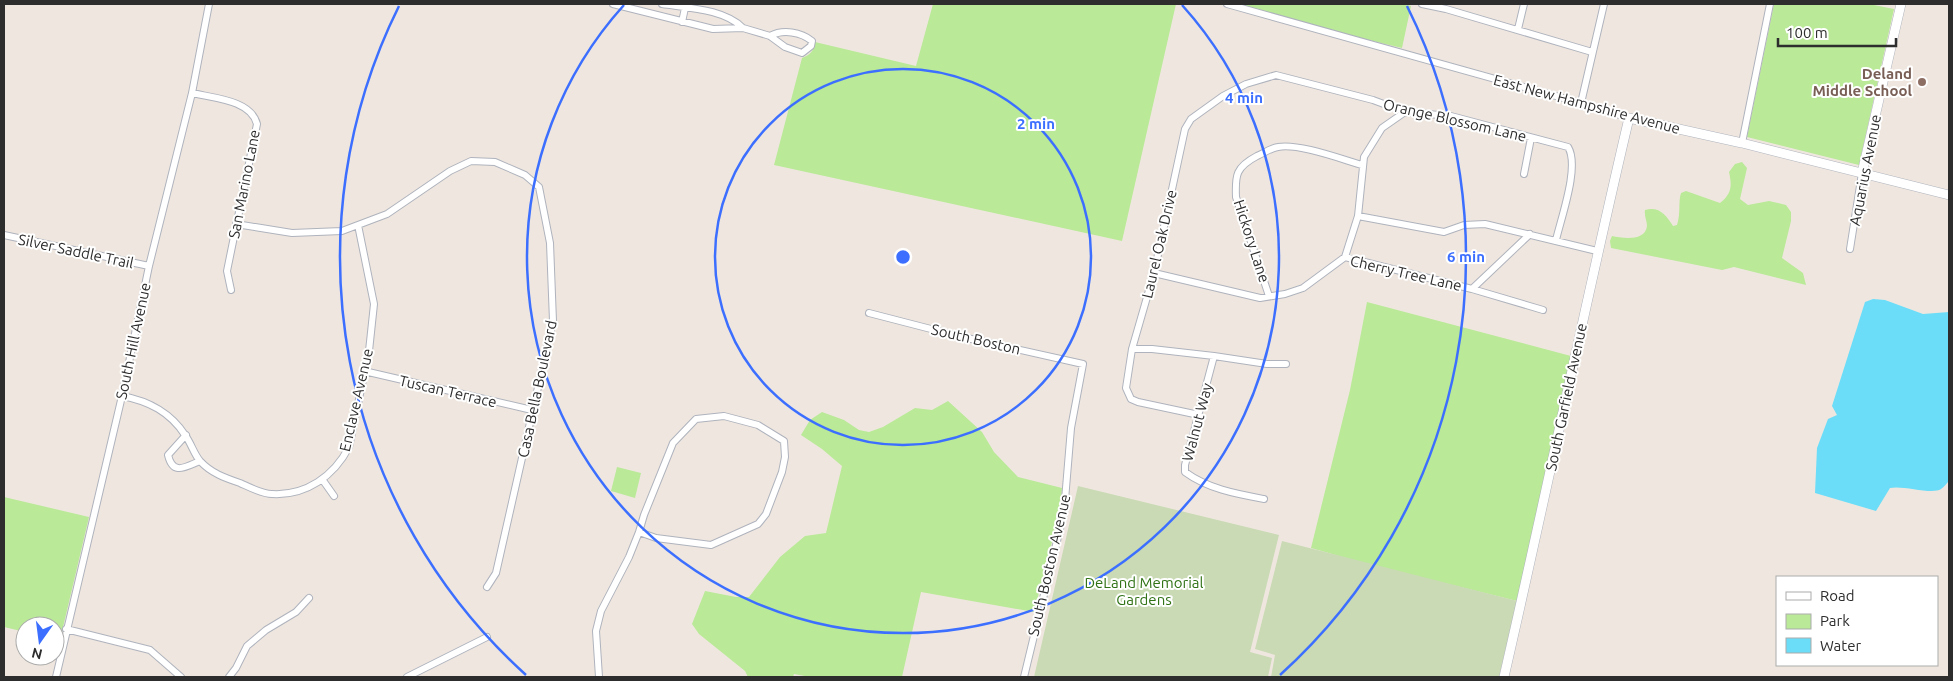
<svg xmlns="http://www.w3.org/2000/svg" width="1953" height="681" font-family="Ubuntu,sans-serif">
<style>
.green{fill:#bae998}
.cemetery{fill:#cadab5}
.water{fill:#6bddf8}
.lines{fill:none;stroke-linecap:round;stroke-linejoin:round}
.street-casing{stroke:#afb3bd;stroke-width:8}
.secondary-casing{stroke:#afb3bd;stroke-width:10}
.street{stroke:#fff;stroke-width:6}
.secondary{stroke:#fff;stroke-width:9}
.ring{fill:none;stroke:#3c6fff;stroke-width:2.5}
.education-dot{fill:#8d6e63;stroke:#fff;stroke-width:2}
.labels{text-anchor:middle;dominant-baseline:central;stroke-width:4;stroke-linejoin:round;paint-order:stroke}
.education-label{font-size:15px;font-weight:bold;fill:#785e54;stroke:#fff;text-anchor:end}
.street-label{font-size:15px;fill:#2d2d2d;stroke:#fff}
.park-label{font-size:15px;fill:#307215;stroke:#fff}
.centre{fill:#3c6fff;stroke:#fff;stroke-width:2.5}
.ring-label{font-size:15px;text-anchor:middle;font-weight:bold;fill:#3c6fff;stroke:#fff;stroke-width:4;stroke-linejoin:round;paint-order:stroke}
</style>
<rect width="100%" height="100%" fill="#efe7df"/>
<path class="green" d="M933 4H1176L1122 241 774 165 802 58C810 55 814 51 815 42L916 66Z
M1218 4H1401L1411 6 1402 48Z
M1774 4H1869L1894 9 1859 165 1747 137Z
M1742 162 1747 168 1740 199 1748 205 1769 201 1786 205 1791 212V221L1782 258 1803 273 1806 285 1734 267 1722 270 1611 248 1610 241 1612 236C1622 238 1645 242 1647 226 1647 221 1644 216 1645 210 1659 206 1666 215 1673 226L1677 225C1681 213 1678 202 1681 193L1686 191 1720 203C1732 194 1732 185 1729 172L1735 164Z
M1367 302 1571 356 1531 544 1517 601 1367 564 1311 548 1350 390Z
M948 401 982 432 994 452 1018 477 1062 488 1060 511 1034 612 921 592 902 677H810L794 674 793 677H748L745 671 699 634 692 624 705 591 736 597H749L780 557 805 536 826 533 842 466 822 449 801 435 810 420 822 412 844 420 859 430 869 432 883 427 915 408 932 410Z
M617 467 641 473 635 498 611 491Z
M4 497 89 517 60 640 55 639V626H25V632L4 627Z"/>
<path class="cemetery" d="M1078 486 1279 535 1250 652 1272 658 1268 677H1034Z
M1282 541 1517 601 1499 677H1271L1275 655 1255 649Z"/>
<path class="water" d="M1873 299 1885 300 1923 314 1949 312V481C1947 483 1944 487 1941 489 1932 495 1903 485 1890 488L1876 511 1815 493 1817 448 1828 419 1837 415 1832 406 1865 302Z"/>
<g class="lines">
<defs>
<path id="street" d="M613 4 713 29 743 28 770 36 785 47 802 53 811 46 812 41C801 32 783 29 770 36
M662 4C688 8 724 9 743 28
M1227 4 1581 103 1629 118
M1422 4 1446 9 1592 52
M682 22 685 8
M1518 29 1524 4
M192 93C213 98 251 100 257 124L227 271 231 290
M1581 103 1604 4
M1742 143 1770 4
M1524 174 1531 138
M1358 216 1444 232 1464 225 1485 224 1597 251
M236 224 292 233 342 231 387 214 450 171 471 161 495 162 525 175 539 187 550 243 553 321 496 573 487 587
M4 235 149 266
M1850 249 1862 173
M1345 257 1358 216 1364 157 1382 128 1405 112
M1154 273 1260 298 1285 294 1303 288 1345 257 1472 289 1530 234
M1472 289 1543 310
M1269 296 1236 197C1235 175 1236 167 1257 156 1264 153 1271 148 1278 147 1298 143 1341 159 1362 165
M869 313 958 336 1083 364 1071 428 1064 512 1024 677
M1132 349H1152L1214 356
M364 371 532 410
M122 396C149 401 170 412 185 435 191 443 194 454 200 461 211 473 225 478 240 483 249 487 262 494 272 494 306 496 334 476 349 447L369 351 374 304 358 225
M1199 415 1138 402 1131 399 1126 388 1132 349 1154 273 1185 129 1191 119 1223 96 1246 84 1276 75 1373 100 1405 112 1451 116 1568 147C1580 166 1561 218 1556 240
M186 435 168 455C173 476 185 467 200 461
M322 479 334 496
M1264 499C1237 494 1208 489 1185 472V465L1214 356 1267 364H1286
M66 629 150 650 181 677
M56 677 122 396 149 266 192 93 209 4
M229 677 236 668 247 646 266 630 296 612 309 598
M407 677 487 637
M599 677 596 631 601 611 629 557 639 532 644 515 673 443 696 419 724 416 758 425 784 441 785 457 782 472 766 514 758 524 711 545 656 538 639 532"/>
<path id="secondary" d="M1862 173 1901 4
M1504 677C1547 491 1585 304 1629 118L1742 143 1949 195"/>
</defs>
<use href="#street" class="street-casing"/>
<use href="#secondary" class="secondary-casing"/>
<use href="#street" class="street"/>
<use href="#secondary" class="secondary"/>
</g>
<g class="ring">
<circle cx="903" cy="257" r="188"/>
<path d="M1182 5A376 376 0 1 1 624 5"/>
<path d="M526 675A563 563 0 0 1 399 6M1407 6A563 563 0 0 1 1280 675"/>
</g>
<circle class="education-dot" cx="1922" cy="82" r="5"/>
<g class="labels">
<g class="education-label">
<text x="1912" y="73">Deland<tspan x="1912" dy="17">Middle School</tspan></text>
</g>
<g class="street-label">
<text transform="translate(1587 104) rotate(15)">East New Hampshire Avenue</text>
<text transform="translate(1455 120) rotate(13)">Orange Blossom Lane</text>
<text transform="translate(1865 170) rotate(-79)">Aquarius Avenue</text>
<text transform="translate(244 184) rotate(-79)">San Marino Lane</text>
<text transform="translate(1252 241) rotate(72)">Hickory Lane</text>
<text transform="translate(1159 244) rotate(-77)">Laurel Oak Drive</text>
<text transform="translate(76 251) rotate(12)">Silver Saddle Trail</text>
<text transform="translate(1406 273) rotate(13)">Cherry Tree Lane</text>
<text transform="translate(976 339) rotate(13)">South Boston</text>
<text transform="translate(133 341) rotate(-78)">South Hill Avenue</text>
<text transform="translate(537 389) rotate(-78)">Casa Bella Boulevard</text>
<text transform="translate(448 391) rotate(13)">Tuscan Terrace</text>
<text transform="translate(1566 397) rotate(-78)">South Garfield Avenue</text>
<text transform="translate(356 400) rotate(-77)">Enclave Avenue</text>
<text transform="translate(1197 422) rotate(-75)">Walnut Way</text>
<text transform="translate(1049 565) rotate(-77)">South Boston Avenue</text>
</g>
<g class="park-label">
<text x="1144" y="582">DeLand Memorial<tspan x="1144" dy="17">Gardens</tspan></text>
</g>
</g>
<circle cx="903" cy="257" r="8" class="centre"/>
<g class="ring-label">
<text x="1244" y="103">4 min</text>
<text x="1036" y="129">2 min</text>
<text x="1466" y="262">6 min</text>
</g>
<rect width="1953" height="681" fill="none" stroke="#2d2d2d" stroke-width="10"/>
<rect x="1776" y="576" width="162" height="90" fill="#ffffff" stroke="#ababab"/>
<rect x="1786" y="592" width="25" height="8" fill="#ffffff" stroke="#ababab"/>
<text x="1820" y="601" font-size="15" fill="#2d2d2d">Road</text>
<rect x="1786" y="614" width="25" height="15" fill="#bae998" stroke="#ababab"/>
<text x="1820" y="626" font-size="15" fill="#2d2d2d">Park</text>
<rect x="1786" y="638" width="25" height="15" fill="#6bddf8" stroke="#ababab"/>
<text x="1820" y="651" font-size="15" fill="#2d2d2d">Water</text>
<g transform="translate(40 641) rotate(194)"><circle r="24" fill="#ffffff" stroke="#ababab"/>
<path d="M0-4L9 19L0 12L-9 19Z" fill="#3c6fff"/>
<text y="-8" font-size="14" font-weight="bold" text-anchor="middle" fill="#2d2d2d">N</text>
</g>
<path d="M1778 38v8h118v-8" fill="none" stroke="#2d2d2d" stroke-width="2.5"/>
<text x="1786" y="38" font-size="15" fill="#2d2d2d" stroke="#ffffff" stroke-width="4" paint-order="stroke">100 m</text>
</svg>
